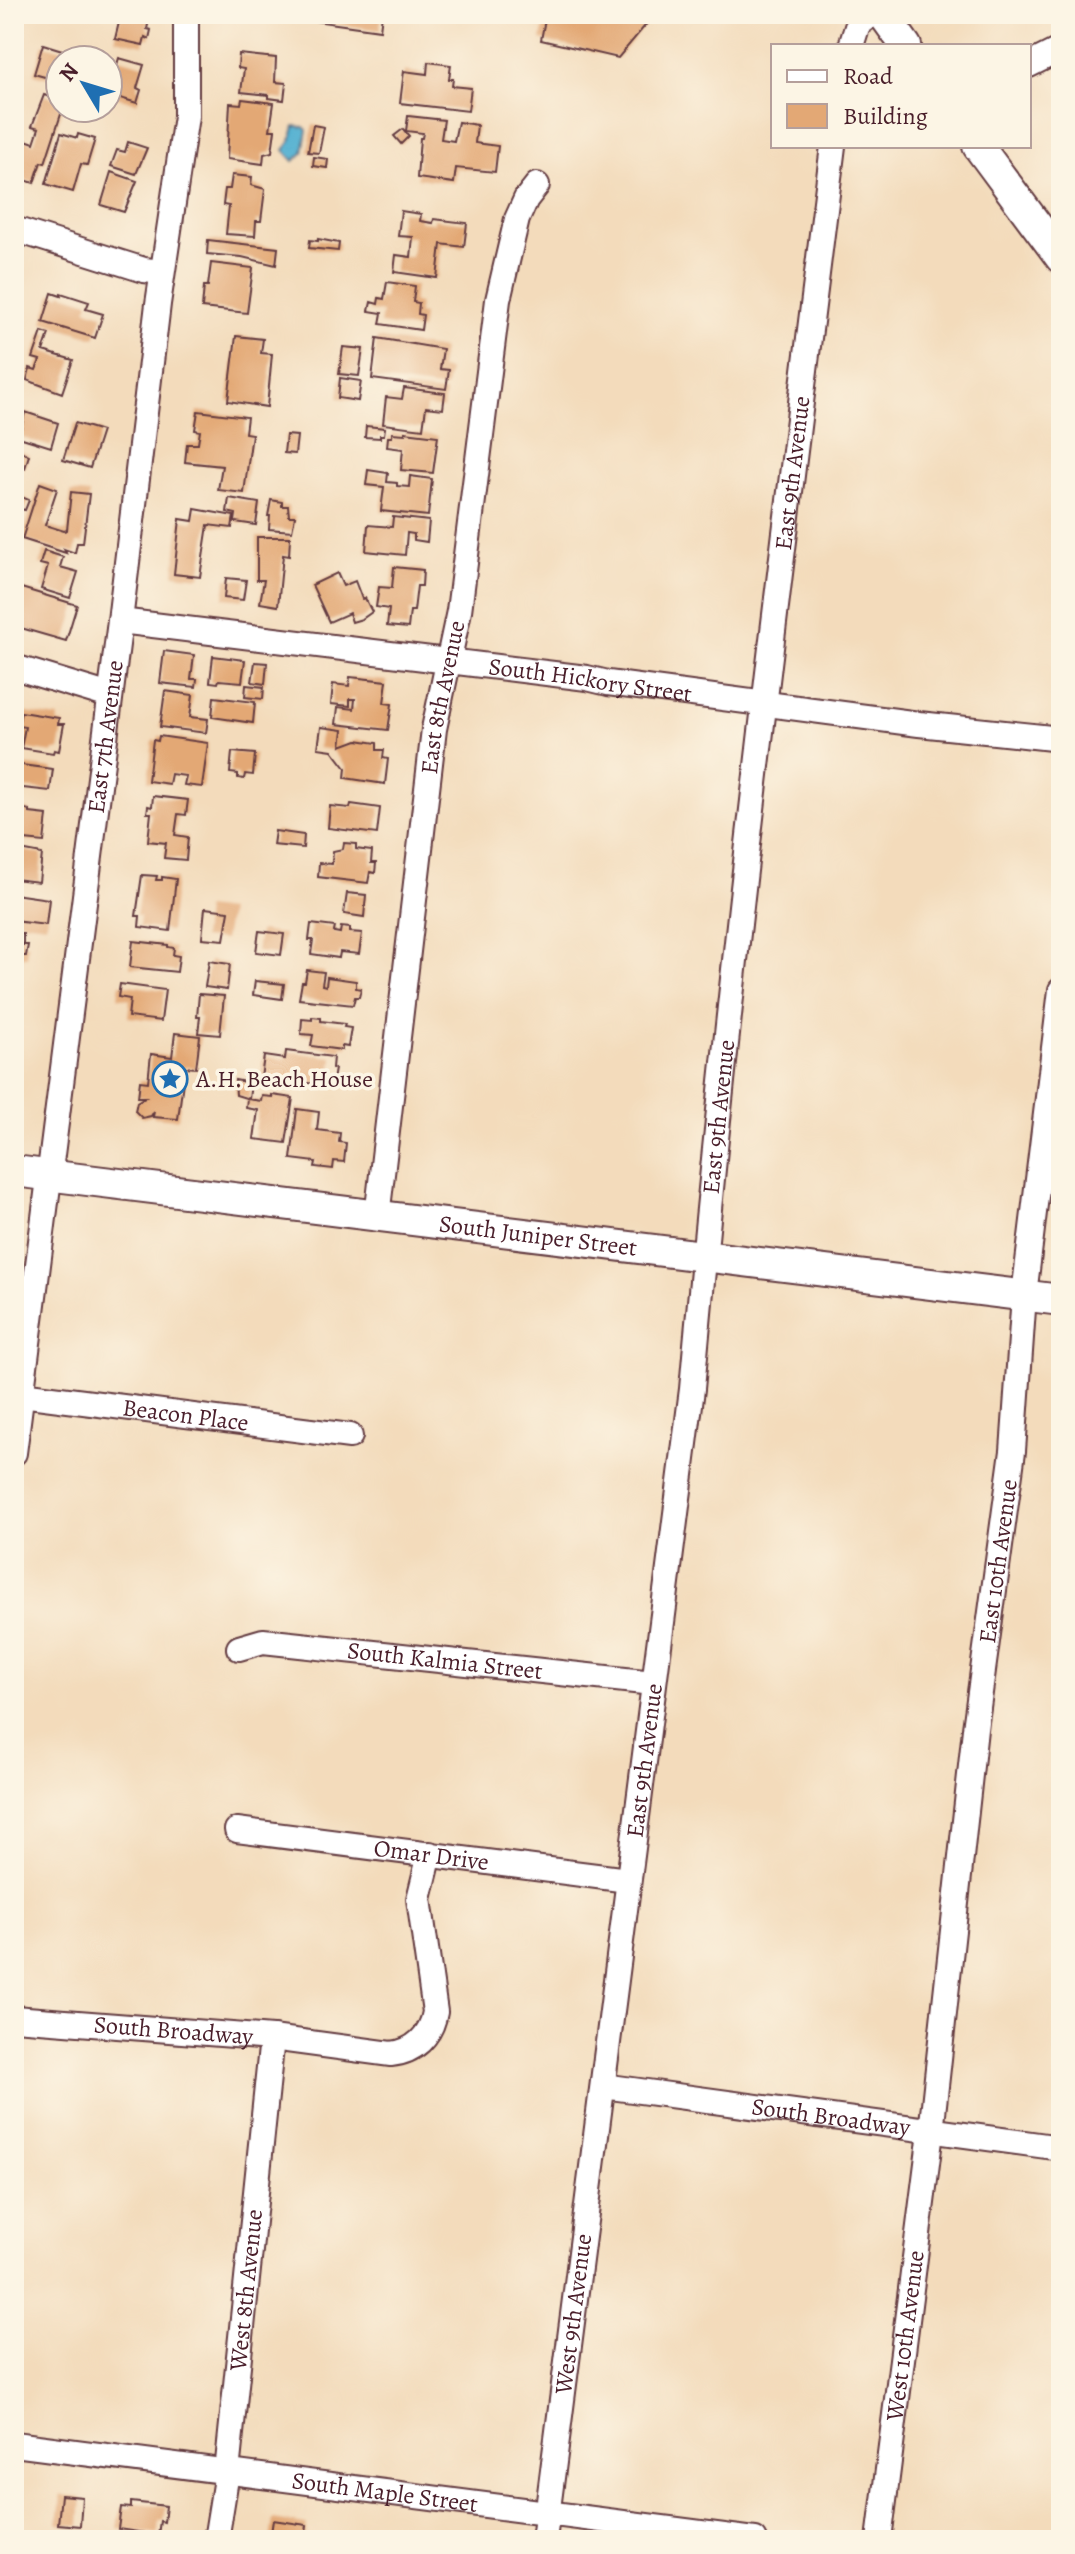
<svg xmlns="http://www.w3.org/2000/svg" width="1075" height="2554" font-family="Alegreya,serif">
<style>
.water{fill:#53b0d1;stroke:#4e687e;stroke-width:2}
.building{fill:#e3a875}
.lines{fill:none;stroke-linecap:round;stroke-linejoin:round}
.minor-casing{stroke:#633b41;stroke-width:28}
.major-casing{stroke:#633b41;stroke-width:34}
.minor{stroke:#fff;stroke-width:24}
.major{stroke:#fff;stroke-width:30}
.labels{text-anchor:middle;dominant-baseline:central;stroke-width:7;stroke-linejoin:round;paint-order:stroke}
.street-label{font-size:24px;fill:#4a1f2b;stroke:#fcf5e5}
.poi-label{font-size:24px;fill:#4a1f2b;stroke:#fcf5e5;text-anchor:start}
</style>
<rect width="100%" height="100%" fill="#fcf5e5"/>
<filter id="ink" filterUnits="userSpaceOnUse"><feTurbulence type="fractalNoise" baseFrequency=".0125" numOctaves="2"/><feDisplacementMap in="SourceGraphic" scale="16" xChannelSelector="R" yChannelSelector="G"/><feConvolveMatrix kernelMatrix="1 2 1 2 8 2 1 2 1" color-interpolation-filters="sRGB"/></filter>
<filter id="wash" filterUnits="userSpaceOnUse"><feTurbulence type="fractalNoise" baseFrequency=".006" numOctaves="4" result="noise"/><feDisplacementMap in="SourceGraphic" scale="32" xChannelSelector="R" yChannelSelector="G"/><feGaussianBlur stdDeviation="1.8" result="paint"/><feColorMatrix in="noise" values="0 0 0 0 0 0 0 0 0 0 0 0 0 0 0 0 0 1.4 0 .05"/><feComposite in="paint" operator="in"/></filter>
<g filter="url(#wash)">
<rect width="100%" height="100%" fill="#f3dbbb"/>
<path class="water" d="M295 126 304 127 307 130 303 153 294 161 284 150 291 141Z"/>
<g id="blocks">
<path class="building" d="M121 14 149 20 147 29 151 30 149 39 145 37 143 45 115 39Z
M307 14H382L380 30 307 20Z
M546 14H627L633 19 638 14H655L618 58 541 40Z
M43 44 75 54 73 60H60V73L55 71 52 79 34 74Z
M239 54 276 58 275 82 286 83 284 100 269 98V95L241 92 244 69 238 68Z
M119 58 144 65 137 88 141 90 137 103 117 97 120 87 111 84Z
M428 62 451 65 449 79H453L452 86 471 88 468 111 400 103 404 71 427 74Z
M44 95 60 100V108H63L45 163 41 162 34 183 18 178 14 167 23 139 34 143 39 128 32 126Z
M242 99 274 103 270 130H275L272 152 264 154 263 164 227 159 230 103 241 104Z
M408 116 444 120 441 139 454 141 458 122 477 125 475 143 498 146 495 172 456 168 454 183 417 178 420 138H422L423 133 406 131Z
M313 125 324 127 319 153 308 152Z
M403 129 409 136 401 144 394 136Z
M61 133 77 138 78 134 95 139 87 165 81 164 73 192 46 184Z
M128 142 147 148 136 174 111 166 117 150 125 152Z
M314 157 328 159 327 168 313 166Z
M111 172 137 181 124 212 101 205Z
M232 175 252 177 251 185 265 189 261 221H256L255 236 226 234 229 206 223 205 225 189H230Z
M401 211 421 214 420 221 433 223 434 219 467 223 464 247 441 244 437 278 394 272 396 255 411 257 413 237 398 236Z
M318 239 339 243 338 251 309 248 310 240 318 241Z
M208 240 278 248 276 265 242 257 207 254Z
M211 263 253 268 247 313 202 308 204 286H208Z
M387 282 415 286 413 302 419 303 418 314 423 315 421 330 380 324 382 313 369 311 371 302 378 304 379 298 384 299Z
M52 293 61 296V293L89 302 86 309 103 314 95 338 43 322Z
M42 332 49 334 43 351 73 360 62 393 27 380 30 368 36 370 40 360 33 358Z
M236 336 263 339 261 353 272 354 267 407 228 401Z
M377 338 443 349 440 369 449 370 446 389 372 379Z
M343 347 363 349 359 376 339 374Z
M340 378 361 381 358 401 338 398Z
M404 388 445 393 443 409 426 407 423 429 383 424 386 397 402 399Z
M198 411 247 417 245 433 252 434 244 493 218 490 222 466 185 462 187 444H198L200 431 195 430Z
M25 412 58 423 51 447 19 437Z
M75 423 102 431 90 468 63 460Z
M366 426 385 428 384 435H380V438L365 437Z
M405 432 438 436 433 473 401 470 403 449 387 447 388 437H392V433L405 434Z
M286 435 297 436 295 454 284 453Z
M14 448 29 455 25 468 21 466 15 486Z
M368 470 388 473 387 482 397 483V486L409 487 410 476 432 479 428 516 381 511 384 487 366 485Z
M40 483 57 489 45 525 64 531 67 530 71 492 89 494 83 543H77L75 553 64 549 66 553 22 539Z
M14 494 29 500 25 510 20 509 15 525Z
M229 498 259 503 256 525 235 522 236 514 227 512Z
M271 500 282 502V506H288L289 516H295L292 531 269 529 270 516H268Z
M195 509 234 516 232 528 208 525 200 577 174 574 180 519 193 521Z
M393 517 429 521 427 542 414 540V534L407 533 405 555 366 551 368 525 392 527Z
M257 537H290L289 556 283 555 278 606 260 603 264 580H257Z
M44 551 63 557 60 567 78 572 70 598 41 589 48 566 40 564Z
M394 567 423 570 422 586H417L414 611H410L408 628 387 626 389 609 376 607 379 587 392 588Z
M337 573 343 586 355 581 362 599 365 598 372 612 362 619 352 622 349 613 329 622 312 585Z
M226 578 246 580 243 600 224 598Z
M18 587 77 605 66 641 14 626V600Z
M164 651 194 655 191 679H197L196 687 160 683Z
M213 656 245 660 242 682 219 680 218 683 210 682Z
M255 662 267 663 265 684 252 682Z
M350 677 387 681 384 703 392 704 388 730 336 724 338 707 354 709 355 699H350V706L331 704 333 684 349 686Z
M246 685 264 687 263 699 245 697Z
M165 691 193 695 190 717 208 719 206 733 160 727Z
M214 697 255 702 253 723 212 717Z
M21 712 59 718 58 724H64L59 751 54 750 53 753 21 748 25 727 18 726Z
M321 727 343 730 341 746 357 740 377 743V750H384L383 758 388 759 385 784 345 778 346 768 332 750 318 748Z
M159 736 208 743 202 787 184 785 186 776 171 774 169 784 148 781 153 740 158 741Z
M232 752 255 754 253 775 245 774 244 779 238 778V774L230 773Z
M14 764 53 769 50 791 14 787Z
M153 796 188 800 186 815 178 814 175 835 188 837 186 860 164 858 166 843 148 841 151 813H147L148 806 152 807Z
M351 804 380 808 377 834 328 828 330 806 350 808Z
M19 808 30 810V813L47 815 44 842 15 839Z
M275 831 304 835 303 848 273 845Z
M344 843 356 844V849L372 851 371 863H376L375 873 370 872 368 883 318 877 319 863 332 864 333 851 343 849Z
M15 849 42 854 39 882 14 879Z
M142 875 157 876 156 880H162V877L176 879 170 931 139 927 140 916H136Z
M347 893 366 895 364 917 344 914Z
M14 894 49 899 46 925 14 921Z
M205 908 229 911 224 940 202 938Z
M311 924 335 927 334 932 340 933 341 927 350 928V932L362 933 359 954 340 952 339 958 311 954 313 940H309Z
M259 931 284 934 281 955 256 952Z
M14 934H23V945H28L26 956H22L19 964H14Z
M133 941 168 945V947L174 948 173 955 179 956 177 972 130 967Z
M209 961 230 964 227 990 205 987Z
M307 970 324 972 322 985 326 986 327 977 356 981V988L361 989 359 997H355L353 1005 299 999 302 982H305Z
M14 980 22 981 17 1010H14Z
M255 981 284 984 282 999 253 995Z
M120 984 165 990 161 1021 128 1017 130 999 118 997Z
M199 994 224 996 220 1035 198 1033 200 1017H197Z
M312 1017 321 1018V1021L345 1024 344 1027 351 1028 348 1047 342 1046V1050L311 1046 313 1035 301 1034 302 1019 312 1020Z
M175 1033 200 1036 196 1068 185 1067 178 1119 153 1117 154 1111 151 1116 142 1118 135 1111 137 1102 145 1097H138L140 1081 148 1082 151 1054 172 1057Z
M286 1051 333 1057 332 1068 335 1069 332 1086 308 1083 307 1086 261 1078 264 1056 285 1059Z
M235 1080 251 1083 249 1099 236 1095Z
M272 1095 293 1098 286 1143 254 1139 258 1110 246 1108 247 1099 261 1101 262 1096 272 1097Z
M297 1109 319 1112 317 1130 340 1133 339 1142 346 1143 344 1162 334 1161 333 1169 315 1167 316 1162 291 1159Z
M61 2495 82 2497 80 2526 58 2524Z
M131 2502 166 2506 164 2522 160 2521 158 2535 118 2529 121 2507 131 2508Z
M273 2520 307 2525 305 2540H270Z"/>
</g>
</g>
<g filter="url(#ink)">
<use href="#blocks" fill-opacity="0" stroke="#633b41" stroke-width="2"/>
<g class="lines">
<defs>
<g id="minor">
<path d="M851 46 858 24 872 14"/>
<path d="M1029 65 1061 49"/>
<path d="M14 229 144 270 162 272"/>
<path id="s1" d="M120 621 587 678 608 683 919 724 1061 739"/>
<path d="M14 667 110 696"/>
<path id="s2" d="M377 1217 434 729 459 611 498 300 517 219 526 199 537 185"/>
<path id="s3" d="M21 1394 350 1436"/>
<path id="s4" d="M14 1453 120 621 158 304 186 116V18"/>
<path id="s5" d="M239 1648 263 1641 653 1683"/>
<path id="s6" d="M237 1830 628 1880"/>
<path id="s7" d="M14 2018 272 2038 391 2054C414 2052 431 2036 435 2012L419 1899 430 1854"/>
<path id="s8" d="M603 2086 1061 2148"/>
<path id="s9" d="M14 2444 755 2540"/>
<path id="s10" d="M216 2540 227 2472 272 2038"/>
<path id="s11" d="M544 2540 692 1389C729 974 781 560 833 146"/>
<path id="s12" d="M879 2540 931 2132 975 1729 1013 1451 1024 1295 1061 990"/>
</g>
<g id="major">
<path d="M883 14 906 46"/>
<path d="M978 146 1061 258"/>
<path id="s13" d="M14 1171 1061 1300"/>
</g>
</defs>
<use href="#minor" class="minor-casing"/>
<use href="#major" class="major-casing"/>
<use href="#minor" class="minor"/>
<use href="#major" class="major"/>
</g>
</g>
<defs>
<symbol id="sight-ring" viewBox="-11 -11 22 22"><circle r="9.5" fill="#fcf5e5" stroke="#1f6fb2" stroke-width="1.5"/><path d="M0-6L1.8-2.2L6-1.7L2.9 1.2L3.7 5.4L0 3.3L-3.7 5.4L-2.9 1.2L-6-1.7L-1.8-2.2Z" fill="#1f6fb2"/></symbol>
</defs>
<g fill-rule="evenodd">
<use href="#sight-ring" x="150" y="1059" width="40" height="40"/>
</g>
<g class="labels">
<g class="street-label">
<text stroke="none"><textPath href="#s11" startOffset="2082">East 9th Avenue</textPath></text>
<text stroke="none"><textPath href="#s1" startOffset="474">South Hickory Street</textPath></text>
<text stroke="none"><textPath href="#s2" startOffset="524">East 8th Avenue</textPath></text>
<text stroke="none"><textPath href="#s4" startOffset="722">East 7th Avenue</textPath></text>
<text stroke="none"><textPath href="#s11" startOffset="1434">East 9th Avenue</textPath></text>
<text stroke="none"><textPath href="#s13" startOffset="528">South Juniper Street</textPath></text>
<text stroke="none"><textPath href="#s3" startOffset="166">Beacon Place</textPath></text>
<text stroke="none"><textPath href="#s12" startOffset="986">East 10th Avenue</textPath></text>
<text stroke="none"><textPath href="#s5" startOffset="208">South Kalmia Street</textPath></text>
<text stroke="none"><textPath href="#s11" startOffset="786">East 9th Avenue</textPath></text>
<text stroke="none"><textPath href="#s6" startOffset="196">Omar Drive</textPath></text>
<text stroke="none"><textPath href="#s7" startOffset="160">South Broadway</textPath></text>
<text stroke="none"><textPath href="#s8" startOffset="230">South Broadway</textPath></text>
<text stroke="none"><textPath href="#s10" startOffset="252">West 8th Avenue</textPath></text>
<text stroke="none"><textPath href="#s11" startOffset="228">West 9th Avenue</textPath></text>
<text stroke="none"><textPath href="#s12" startOffset="206">West 10th Avenue</textPath></text>
<text stroke="none"><textPath href="#s9" startOffset="374">South Maple Street</textPath></text>
</g>
<g class="poi-label">
<text x="196" y="1079">A.H. Beach House</text>
</g>
</g>
<rect width="1075" height="2554" fill="none" stroke="#fcf5e5" stroke-width="48"/>
<rect x="771" y="44" width="260" height="104" fill="#fcf5e5" stroke="#b59f9b" stroke-width="2"/>
<rect x="787" y="70" width="40" height="12" fill="#ffffff" stroke="#b59f9b" stroke-width="2"/>
<text x="843" y="84" font-size="24" fill="#4a1f2b">Road</text>
<rect x="787" y="104" width="40" height="24" fill="#e3a875" stroke="#b59f9b" stroke-width="2"/>
<text x="843" y="124" font-size="24" fill="#4a1f2b">Building</text>
<g transform="translate(84 84) rotate(308)"><circle r="38" fill="#fcf5e5" stroke="#b59f9b" stroke-width="2"/>
<path d="M0-6L14 30L0 20L-14 30Z" fill="#1f6fb2"/>
<text y="-12" font-size="22" font-weight="bold" text-anchor="middle" fill="#4a1f2b">N</text>
</g>
</svg>
